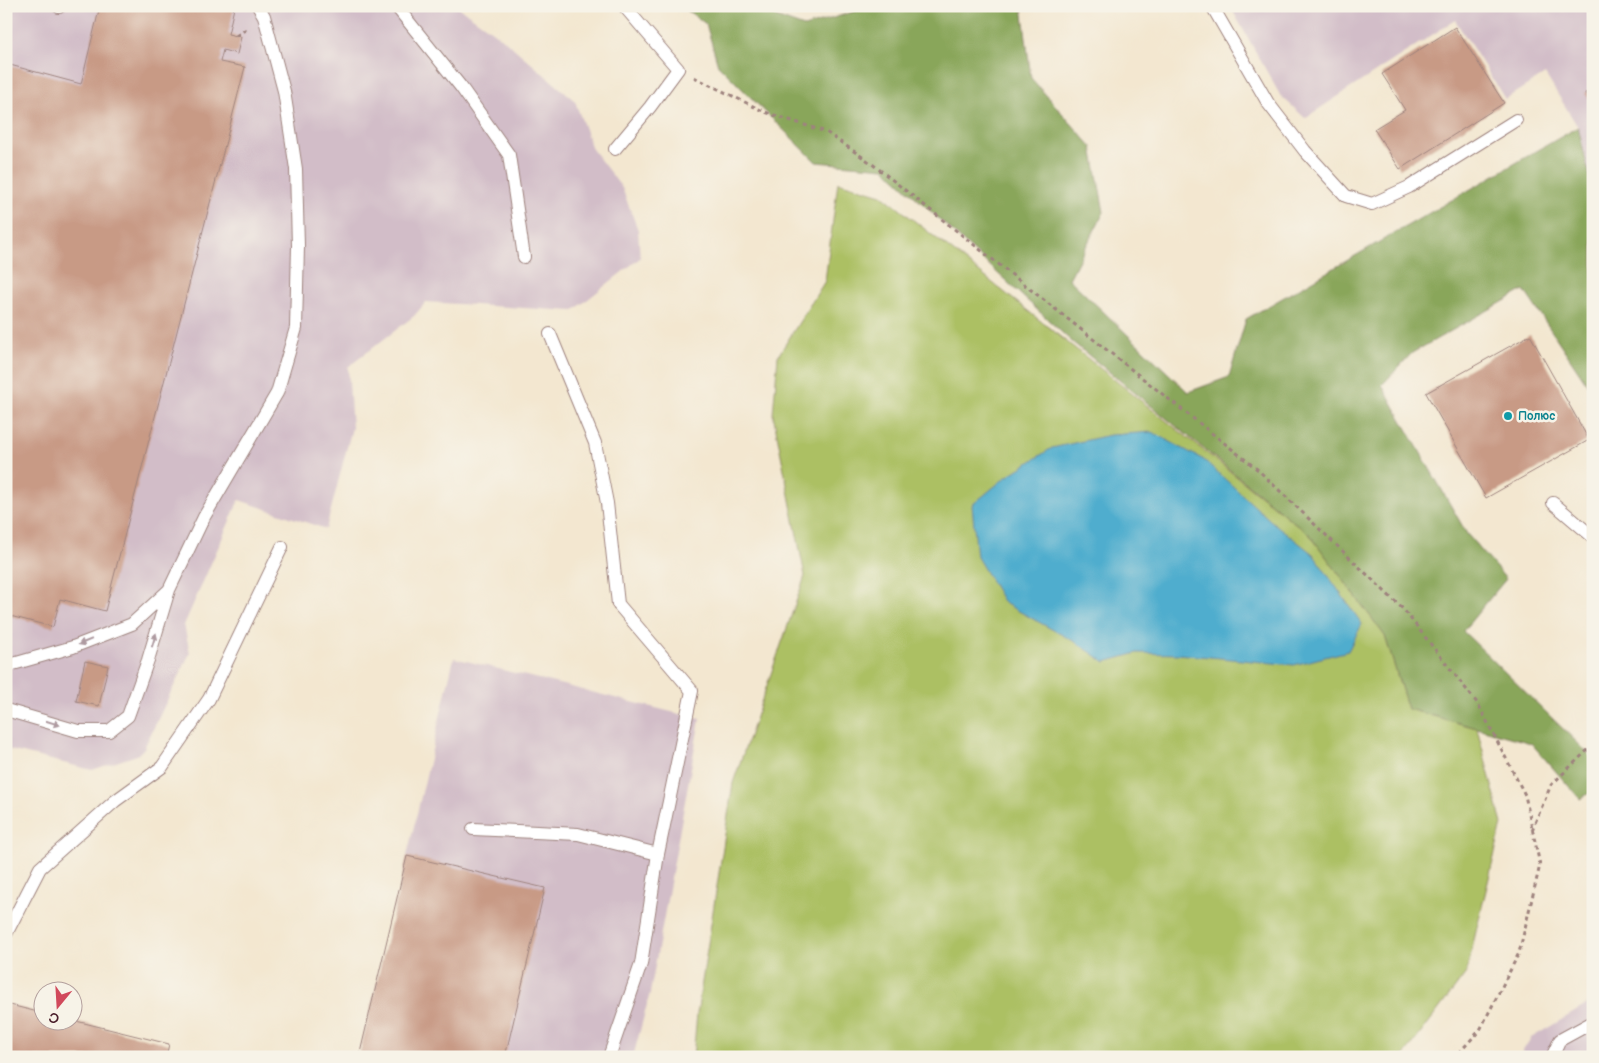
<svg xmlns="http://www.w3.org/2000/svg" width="1599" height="1063" font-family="'Balsamiq Sans',sans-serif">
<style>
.industrial{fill:#d2bdc8}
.green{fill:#acc064;stroke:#7b7048}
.forest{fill:#89a65a;stroke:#6a6242}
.water{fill:#50adce;stroke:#4d667c}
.building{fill:#c89a85}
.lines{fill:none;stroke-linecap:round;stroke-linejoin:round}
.lane-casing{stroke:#9e837e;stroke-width:14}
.path{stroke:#9e837e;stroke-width:3;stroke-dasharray:4 4;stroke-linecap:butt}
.lane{stroke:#fff;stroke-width:12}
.oneway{fill:#ae9aa0}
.culture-dot{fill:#0f9aa8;stroke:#f7f3e8;stroke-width:2}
.labels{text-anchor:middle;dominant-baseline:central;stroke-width:5;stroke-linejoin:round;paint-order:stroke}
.culture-label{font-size:12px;font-weight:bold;fill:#0d838f;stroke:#f7f3e8;text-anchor:start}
</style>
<rect width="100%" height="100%" fill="#f7f3e8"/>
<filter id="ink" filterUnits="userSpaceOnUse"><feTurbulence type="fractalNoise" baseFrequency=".02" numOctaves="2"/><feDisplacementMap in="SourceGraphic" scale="10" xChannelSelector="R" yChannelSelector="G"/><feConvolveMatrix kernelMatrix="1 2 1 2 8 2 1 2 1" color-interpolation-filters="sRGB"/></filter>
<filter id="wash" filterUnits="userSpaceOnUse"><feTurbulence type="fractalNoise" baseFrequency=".0096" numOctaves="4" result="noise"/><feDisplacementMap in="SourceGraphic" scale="20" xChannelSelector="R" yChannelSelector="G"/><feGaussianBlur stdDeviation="1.12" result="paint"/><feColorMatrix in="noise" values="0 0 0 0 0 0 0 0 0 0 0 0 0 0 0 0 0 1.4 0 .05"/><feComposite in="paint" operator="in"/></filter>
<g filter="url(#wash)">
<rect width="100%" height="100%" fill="#f3e7d0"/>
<path class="industrial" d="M6 6H457L503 39 575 101 592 149 622 188 638 230 640 258 573 311 426 302 414 316 348 367 352 428 326 529 239 500 184 625 190 653 144 748 137 755 92 770 6 749Z
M788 6H822L798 15Z
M1230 6H1593V191L1578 127 1545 74 1505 99 1455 20 1305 118 1280 95Z
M454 658 700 719 650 993 633 1057H359Z
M1593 1001V1057H1519L1531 1038Z"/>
<path class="green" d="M838 182 882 195 1310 535 1385 636 1408 709 1477 728 1502 824 1466 973 1403 1057H693L697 1014 733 783 805 576 773 414 778 356 825 281Z"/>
<path class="forest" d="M681 6H763L776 17 804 27 872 6H1022L1031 78 1092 147 1104 212 1069 279 1188 392 1229 377 1246 319 1578 127 1593 191V393L1524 290 1412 353 1382 385 1467 534 1506 579 1463 631 1593 758V791L1580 799 1531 743 1408 709 1385 636 1310 535 1071 341 884 168 816 162 718 65 706 24Z"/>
<path class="water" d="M1152 432 1204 460 1271 521 1313 554 1362 624 1348 651 1294 665 1178 654 1137 653 1105 662 1077 643 1004 603 977 557 972 505 1006 477 1052 448 1110 435Z"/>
<g id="blocks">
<path class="building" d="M100 6H227L234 8 228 34 241 37 237 54 223 50 220 62 245 67 105 611 60 599 53 627 6 615V79L10 65 81 84Z
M1455 27 1504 103 1400 169 1374 129 1405 110 1382 74Z
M1593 89V106L1585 93Z
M1530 335 1589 440 1486 498 1426 393Z
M85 661 108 666 99 706 76 701Z
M407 856 545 888 505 1057H359Z
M6 1004 42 1013V1020H72L169 1044 166 1057H6Z"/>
</g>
</g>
<g filter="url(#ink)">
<use href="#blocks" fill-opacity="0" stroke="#9e837e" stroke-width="1"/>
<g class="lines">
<defs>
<path id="lane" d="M396 6 461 87 509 155 524 257
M1212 6 1268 103 1305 151 1346 196 1372 204 1409 187 1516 120
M59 7V6
M615 149 650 107 678 69 624 6
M550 334 595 443 607 503 618 604 692 691 658 854 641 964 609 1057
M1553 503 1593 537
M6 666 73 647 132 624 169 590
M6 710 78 731H109L128 716 148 660 169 590 204 517 277 393 296 328 298 246 296 169 284 91 264 16 258 6
M473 829 578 834 658 854
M6 934 40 868 115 801 162 767 209 699 282 547
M1552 1057 1560 1040 1593 1022"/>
</defs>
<use href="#lane" class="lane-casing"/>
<path class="path" d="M236 36 248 28
M694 77 765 112 826 132 871 163 1257 469 1403 609 1478 704 1525 795 1540 865 1519 953 1480 1030 1455 1057
M1532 830 1551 785 1593 745"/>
<use href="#lane" class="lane"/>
</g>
<defs><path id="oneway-solid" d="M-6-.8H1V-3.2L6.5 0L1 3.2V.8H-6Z" transform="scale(1.25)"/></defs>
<g class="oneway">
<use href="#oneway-solid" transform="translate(154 640) rotate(-73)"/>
<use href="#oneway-solid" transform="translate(85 642) rotate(158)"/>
<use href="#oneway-solid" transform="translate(53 723) rotate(17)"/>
</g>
</g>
<circle class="culture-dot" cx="1508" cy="416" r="5"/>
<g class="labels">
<g class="culture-label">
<text x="1518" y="416">Полюс</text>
</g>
</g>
<rect width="1599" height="1063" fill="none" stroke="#f7f3e8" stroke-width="25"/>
<g transform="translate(58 1006) rotate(198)"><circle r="24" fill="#f7f3e8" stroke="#b29e9c"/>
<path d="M0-4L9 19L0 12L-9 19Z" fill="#d1495b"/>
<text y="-8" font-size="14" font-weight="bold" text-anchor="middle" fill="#4a1f2b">С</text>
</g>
</svg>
